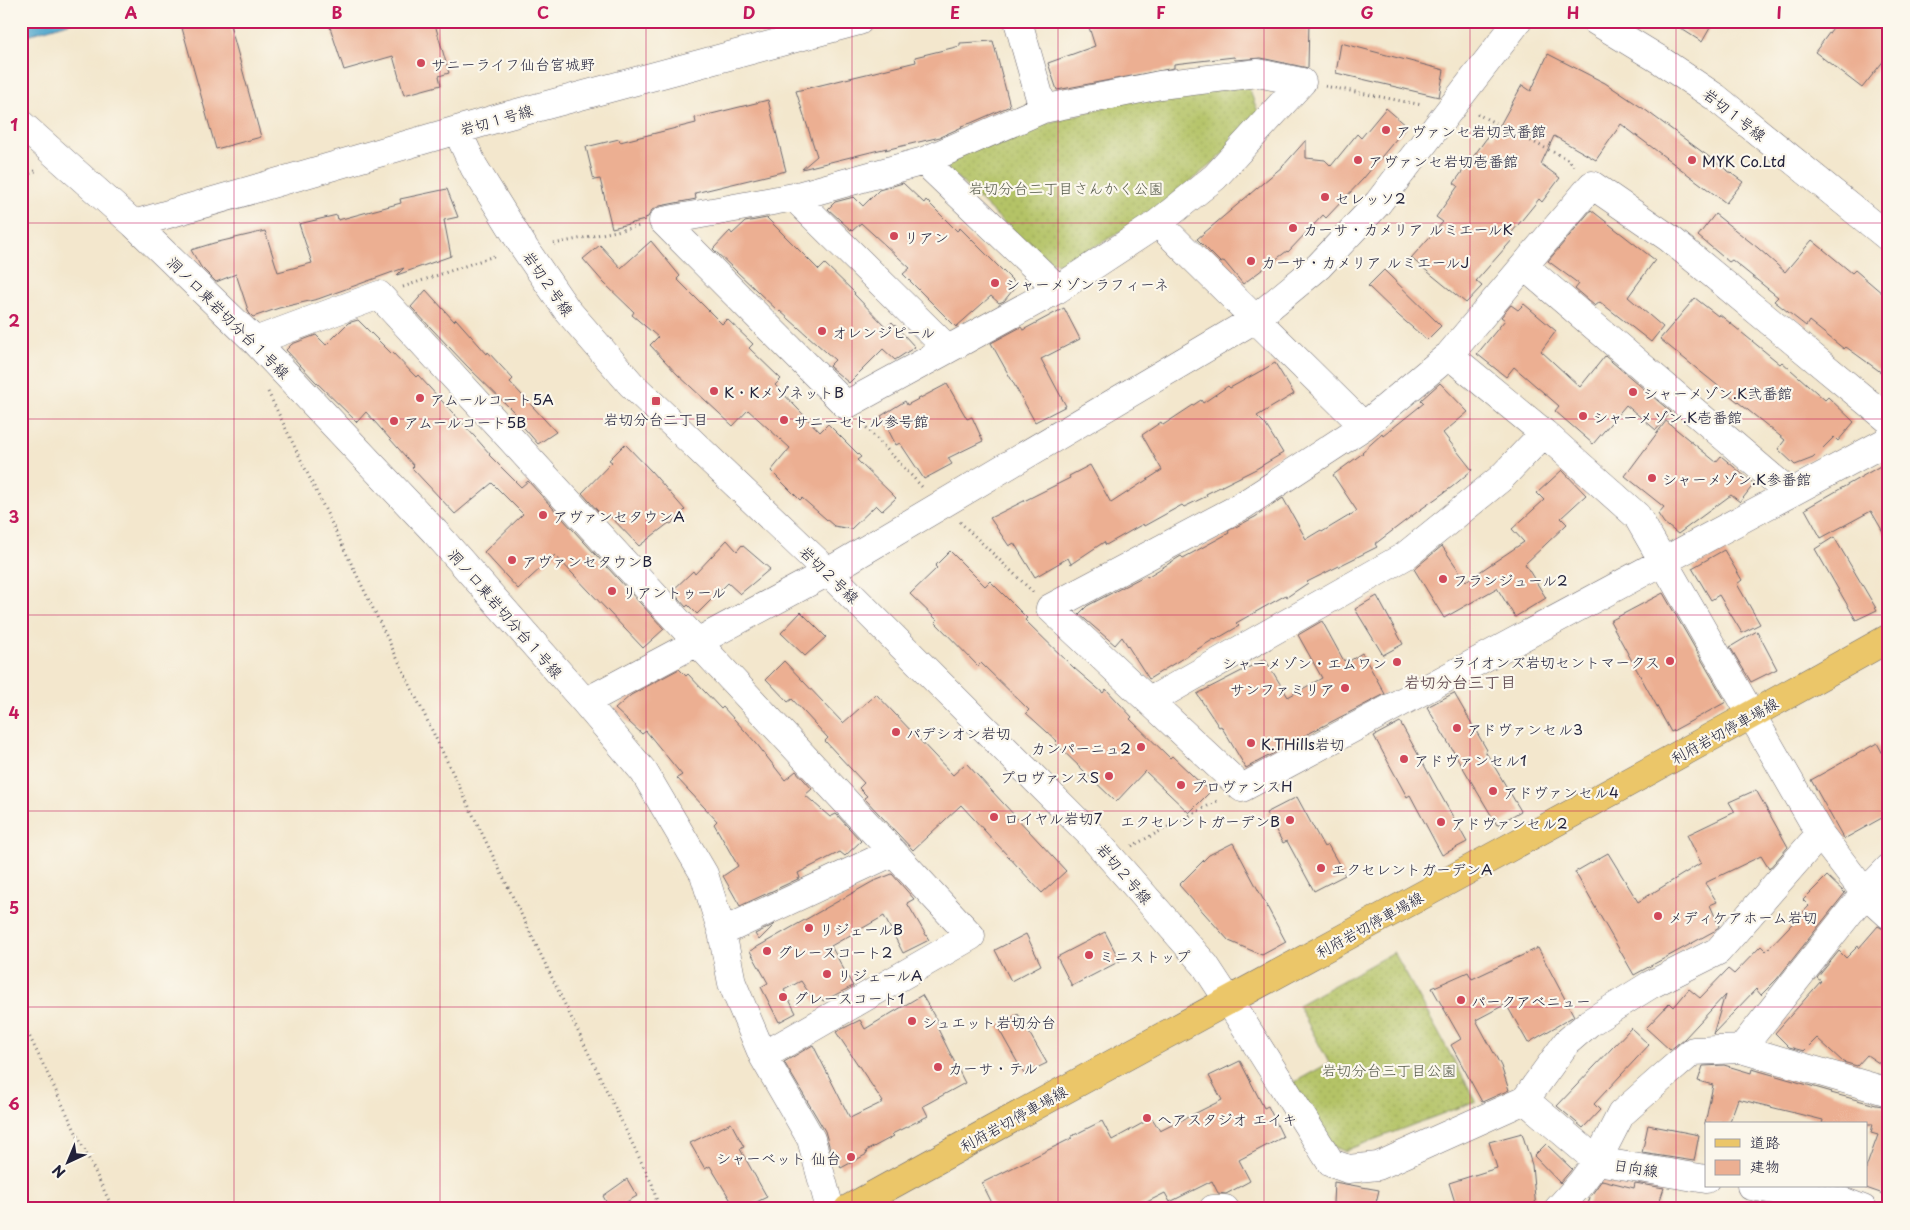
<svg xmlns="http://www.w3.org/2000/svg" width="1910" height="1230" font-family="'Playpen Sans','Klee One',sans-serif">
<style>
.grass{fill:url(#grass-dots);stroke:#6b7250}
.water{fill:#4fa6cc;stroke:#386484}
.building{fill:#ecaf92}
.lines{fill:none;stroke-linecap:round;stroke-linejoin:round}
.minor-casing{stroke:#6b676e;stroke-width:29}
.major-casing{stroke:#6b676e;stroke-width:29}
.path{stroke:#6b676e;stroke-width:3;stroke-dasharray:1 4;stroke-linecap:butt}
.minor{stroke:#fff;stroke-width:28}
.major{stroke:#ebc669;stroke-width:28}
.grid{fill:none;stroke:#c2185b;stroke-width:1;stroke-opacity:0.55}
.poi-dot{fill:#d1495b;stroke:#fbf7ec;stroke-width:2}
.labels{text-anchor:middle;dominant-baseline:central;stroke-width:4.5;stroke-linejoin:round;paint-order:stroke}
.poi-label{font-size:15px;fill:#22223b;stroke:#fbf7ec;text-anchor:start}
.street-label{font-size:15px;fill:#22223b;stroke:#fbf7ec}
.park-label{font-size:15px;fill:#555a4a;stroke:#fbf7ec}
.neighbourhood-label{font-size:16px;font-weight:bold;fill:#695359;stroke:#fbf7ec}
.neatline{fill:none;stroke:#c2185b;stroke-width:2}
.grid-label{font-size:16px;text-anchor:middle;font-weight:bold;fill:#c2185b}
</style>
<defs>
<pattern id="grass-dots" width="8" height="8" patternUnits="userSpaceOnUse" patternTransform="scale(1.25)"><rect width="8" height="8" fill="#b4c366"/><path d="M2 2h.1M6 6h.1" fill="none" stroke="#9aa759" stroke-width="1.8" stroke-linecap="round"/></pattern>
</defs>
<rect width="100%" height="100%" fill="#fbf7ec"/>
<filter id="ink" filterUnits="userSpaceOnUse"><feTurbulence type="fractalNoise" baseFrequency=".02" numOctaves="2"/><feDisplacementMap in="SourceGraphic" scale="10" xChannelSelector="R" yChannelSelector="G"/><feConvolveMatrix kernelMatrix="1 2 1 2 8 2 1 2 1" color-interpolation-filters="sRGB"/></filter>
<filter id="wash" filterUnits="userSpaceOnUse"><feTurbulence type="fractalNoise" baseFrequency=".0096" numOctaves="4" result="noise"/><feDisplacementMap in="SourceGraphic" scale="20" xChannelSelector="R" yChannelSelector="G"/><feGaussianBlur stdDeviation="1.12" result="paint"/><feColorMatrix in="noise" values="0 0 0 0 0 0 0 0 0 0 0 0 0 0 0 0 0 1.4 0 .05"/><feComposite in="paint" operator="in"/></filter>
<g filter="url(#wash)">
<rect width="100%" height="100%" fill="#f3e7cd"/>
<path class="grass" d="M1248 86 1260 117 1236 144 1144 219 1063 264 1044 261 946 167 954 151 1025 129 1124 102Z
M1394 952 1476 1101 1344 1151 1334 1147 1291 1084 1329 1063 1298 1005Z"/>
<path class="water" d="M21 21H75L21 37Z"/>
<g id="blocks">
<path class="building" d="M180 21H229L261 137 216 149Z
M328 21H434L449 73 439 76 441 85 404 95 393 56 344 70Z
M1087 21H1309L1308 68 1261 58 1235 60 1234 57 1174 64V68L1057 90 1048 63 1095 46Z
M1669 21H1714L1702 42Z
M1838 21H1889V54L1862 88 1815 52Z
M993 41 1010 106 971 123 961 126 962 127 940 137 885 150 887 148 802 169 817 156 796 91 916 62 915 57 960 46V43Z
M1341 43 1444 70 1439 97 1336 73Z
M1548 54 1605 83 1644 109 1743 182 1726 203 1621 124 1596 160 1554 136 1541 164 1560 178 1542 202 1539 199 1509 236 1513 239 1476 281 1482 286 1466 303 1411 258 1443 222 1436 217 1458 186 1454 183 1489 135 1493 138 1522 85 1531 91Z
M768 100 786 171 695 193 696 199 660 206 652 210 648 217 645 218V220L612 228 600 179 594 180 586 147 619 139 620 142 696 123 695 118Z
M1386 108 1407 126 1363 179 1326 218 1323 215 1288 252 1287 251 1243 284 1224 261 1221 263 1197 239 1283 166 1306 140V158L1325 160 1331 166 1357 134 1361 138Z
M903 183 924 203 926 200 957 231 960 228 1017 285 1004 301 999 303 991 296 956 327 903 274 910 268 861 223 852 231 828 209 835 202 854 197 863 206 879 190Z
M447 189 458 217 444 220 451 256 397 275 404 268 318 299 279 308 253 317 249 313 236 274 216 282 201 267 191 250 214 243 265 231 278 272 312 263 299 224 337 215 338 220 401 203 400 199Z
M1591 210 1655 260 1628 297 1663 327 1651 342 1600 302 1595 306 1575 289 1579 284 1548 261Z
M1715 214 1758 248 1785 272 1812 240 1852 273 1855 270 1889 299V378L1846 347 1844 349 1809 321 1806 326 1774 301 1778 297 1732 260 1729 262 1698 236Z
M767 218 819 270 825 264 855 293 854 294 887 328 892 322 915 347 895 360 883 349 849 383 830 367 829 366 835 360 780 311 779 312 713 249 730 231 732 234 745 222Z
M651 241 680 276 677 279 722 324 727 319 753 344 749 348 781 379 775 385 820 432 828 424 861 457 857 460 896 498 882 511 876 505 851 529 834 526 802 498 800 500 771 471 790 448 748 410 733 426 677 374 650 345 658 337 632 315 634 312 604 283 583 259 600 245 621 268Z
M1384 270 1441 326 1427 340 1399 316 1368 286Z
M426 290 454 321 456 319 487 354 488 352 513 379 510 382 556 432 538 444 512 414 514 412 467 366 413 309 411 307Z
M1695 298 1718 316 1719 314 1780 364 1782 362 1825 400 1828 397 1854 422 1838 441 1834 437 1813 458 1795 465 1778 449 1785 440 1660 339Z
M1524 304 1556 331 1541 351 1580 387 1605 356 1671 412 1656 430 1626 405 1593 444 1555 411 1559 406 1514 367 1506 377 1477 354 1505 320 1501 317 1511 305 1518 310Z
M1064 308 1080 339 1041 359 1066 406 1035 422 991 343 1021 327 1023 330Z
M358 320 391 353 392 352 416 377 418 375 475 437 490 454 489 455 521 487 528 481 664 629 643 648 555 555 518 589 484 552 523 514 492 483 455 514 412 468 414 466 366 412 357 422 315 381 286 350 292 344 316 335 326 345 348 323Z
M1275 363 1294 394 1257 416 1265 424 1283 453 1256 469 1206 494 1207 496 1184 507 1182 505 1144 526 1143 524 1106 545 1104 542 1071 564 1068 558 1035 577 1014 543 1009 546 990 518 1070 478 1069 476 1090 465 1111 503 1162 470 1142 435 1161 422 1163 425 1201 400 1203 403 1228 386 1230 388Z
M1440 383 1468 412 1443 433 1472 470 1452 487 1417 512 1375 544 1377 547 1307 582 1308 583 1287 597 1286 595 1236 623 1239 626 1215 640 1214 639 1149 679 1122 637 1115 645 1079 614 1087 606 1146 575 1147 577 1181 556 1183 558 1229 533 1228 531 1255 517 1283 498 1306 539 1321 530 1322 532 1357 511 1333 475 1363 453 1362 452 1382 434 1383 436 1424 403 1421 400Z
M947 384 967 419 972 417 983 441 948 458 952 464 924 479 900 443 896 445 881 416 905 401 907 405Z
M1666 421 1716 462 1721 456 1754 484 1740 502 1731 495 1678 534 1664 523 1658 514 1664 507 1625 476Z
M625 444 651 471 685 510 671 524 669 523 639 546 609 515 604 518 582 493 612 462 609 460Z
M1889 461V542L1871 511 1821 538 1805 509Z
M1562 470 1586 495 1561 518 1567 524 1525 564 1546 598 1515 617 1497 588 1444 618 1414 569 1442 546 1466 581 1524 542 1512 529 1544 500 1537 493Z
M1834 537 1877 610 1856 620 1815 549Z
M727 540 737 551 742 545 770 569 740 594 728 583 697 614 688 605 686 607 672 591 693 571 695 574Z
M1724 550 1742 580 1737 584 1760 624 1742 633 1719 595 1711 600 1692 568Z
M950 551 985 586 990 581 1027 618 1025 620 1074 668 1103 693 1106 689 1132 717 1130 719 1170 758 1172 756 1210 792 1189 813 1145 771 1116 802 1055 743 1057 741 1026 713 1029 710 981 663 978 666 935 622 937 620 910 594 937 568 935 566Z
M1663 593 1726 702 1671 732 1610 621Z
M1377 596 1403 644 1383 655 1355 609Z
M801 612 826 637 805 656 781 633Z
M1322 621 1344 661 1346 659 1348 662 1362 653 1385 694 1275 751 1276 752 1246 768 1221 726 1219 727 1197 694 1265 659 1288 697 1322 678 1298 635Z
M1757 631 1777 669 1751 682 1730 647Z
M784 661 843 723 876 694 953 775 966 763 1066 871 1042 893 961 805 913 850 864 798 867 796 859 788 864 783 825 741 828 738 792 699 788 702 766 679Z
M679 669 686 676 688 674 721 709 723 707 756 743 785 780 796 771 812 789 805 795 830 817 836 814 861 841 845 856 840 852 798 873 800 878 740 906 723 876 738 866 714 824 717 821 677 778 682 775 646 731 642 734 615 709 631 695Z
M1454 693 1487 750 1485 751 1521 811 1497 825 1427 707Z
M1400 722 1467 842 1442 855 1410 795 1407 797 1374 736Z
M1877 743 1889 765V814L1844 839 1811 780Z
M1756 790 1788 847 1769 869 1761 856 1705 883 1717 902 1710 905 1719 926 1716 930 1634 975 1575 872 1608 853 1638 902 1701 863 1687 835 1735 812 1729 802Z
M1297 797 1324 847 1328 845 1345 875 1314 891 1287 841 1283 843 1266 813Z
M1233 843 1286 942 1262 955 1229 941 1179 885 1209 855Z
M892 874 914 899 907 903 929 940 903 953 884 916 831 946 853 986 823 1001 821 998 815 1002 801 981 784 990 796 1013 779 1022 761 987 768 983 750 951 872 882Z
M1827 876 1845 893 1777 979 1761 995 1756 989 1713 1034 1725 995 1684 1039 1670 1050 1646 1028 1670 1003 1674 1007 1689 989 1700 998 1728 969 1734 974 1761 946 1766 951 1809 906 1803 900Z
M775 924 759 940 755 934Z
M1878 926 1889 932V1070L1867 1055 1857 1066 1843 1062 1817 1038 1804 1051 1789 1047 1775 1033 1821 981 1817 978 1839 951 1846 958 1858 946 1859 948Z
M1105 932 1120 961 1072 986 1057 957Z
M1026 934 1041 965 1011 981 995 950Z
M1538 948 1574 1016 1528 1043 1506 1004 1476 1020 1501 1066 1509 1090 1482 1102 1451 1045 1461 1039 1432 988 1468 972 1472 979Z
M922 995 940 1026 937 1027 965 1083 923 1106 928 1116 892 1134 894 1136 866 1151 867 1154 841 1168 830 1149 825 1131 784 1062 813 1045 850 1118 883 1102 836 1032 860 1020 865 1029Z
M1018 1014 1047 1063 1024 1074 997 1026Z
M1631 1028 1649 1045 1594 1104 1600 1110 1583 1128 1557 1106Z
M1240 1061 1264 1108 1268 1106 1283 1137 1239 1160 1250 1181 1226 1194 1218 1193 1212 1181 1170 1202 1165 1193 1133 1209H995L982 1183 1072 1138V1136L1102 1121 1112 1140 1152 1118 1160 1131 1222 1100 1209 1076Z
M1724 1065 1751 1073 1752 1069 1832 1092 1831 1093 1876 1105 1889 1107V1196L1866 1188V1168L1878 1135 1871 1133 1873 1124H1822L1823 1120 1738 1099 1729 1124H1705L1713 1085 1698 1081 1703 1066Z
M731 1123 744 1147 740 1149 767 1197 742 1209H736L710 1166 705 1169 690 1143Z
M1648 1125 1699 1135 1694 1161 1642 1153Z
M1522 1133 1532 1165 1536 1209H1504L1502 1202 1481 1209H1457L1449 1183 1497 1168 1489 1142Z
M1546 1144 1572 1169 1560 1183 1534 1156Z
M627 1179 637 1196 614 1209H610L603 1196Z
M1602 1180 1634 1188 1635 1183 1664 1188 1657 1209H1587L1590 1197Z
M1334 1182 1379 1190 1375 1207 1333 1203Z"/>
</g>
</g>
<g filter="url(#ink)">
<use href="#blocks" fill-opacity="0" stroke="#6b676e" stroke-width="1"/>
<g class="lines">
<defs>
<path id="minor" d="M1018 21 1043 109
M1596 21 1660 60 1715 97 1889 238
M1258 73 1302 82 1215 177 1158 223 1058 289 846 405 663 221 794 197 924 161 1043 109 1160 85Z
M21 124 134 224 255 341 435 532 585 702 644 772 704 874 722 932 732 983 763 1056 811 1139 830 1209
M457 130 474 167 525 249 567 310 631 384 828 572 1090 834 1205 965 1245 1026 1331 1163 1348 1169 1378 1166 1525 1100 1597 1161
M924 161 1058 289
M794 197 948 349
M1158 223 1364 426
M134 224 502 117 859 21
M1524 266 1790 493
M255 341 379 295 697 642 971 936 763 1056
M1449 355 1544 433 1637 516 1820 834 1865 893 1889 915
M1889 420 1669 238 1592 185 1449 355 1364 426 1242 506 1050 608 1242 788 1889 440
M1150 701 1405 556 1500 479 1544 433
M585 702 828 572 1255 319 1319 266 1378 203 1518 21
M722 932 893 852
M1741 1049 1889 1092
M1525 1100 1567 1042 1589 1023 1650 985 1718 951 1820 834
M1597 1161 1706 1179
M1751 1186 1845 1202 1863 1209
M1213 1209H1225
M1558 1209 1581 1183 1597 1161 1621 1114 1664 1076 1693 1051 1741 1049 1865 893 1889 868"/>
<path id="major" d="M848 1209C1194 1017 1544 832 1889 638"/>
</defs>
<use href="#minor" class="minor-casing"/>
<use href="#major" class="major-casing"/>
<path class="path" d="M1325 86 1422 105
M1477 114 1569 160 1576 169
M21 178 37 170
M554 244 640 226
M403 287 497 255
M268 392 652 1184 659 1209
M863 424 924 489
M960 522 1033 592
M1132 846 1219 800
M21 1019 113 1209"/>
<use href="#minor" class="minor"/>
<use href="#major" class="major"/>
</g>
</g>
<path class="grid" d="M234 21V1209M440 21V1209M646 21V1209M852 21V1209M1058 21V1209M1264 21V1209M1470 21V1209M1676 21V1209M21 223H1889M21 419H1889M21 615H1889M21 811H1889M21 1007H1889"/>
<g class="poi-dot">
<circle cx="421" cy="63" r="5"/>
<circle cx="1386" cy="130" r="5"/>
<circle cx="1358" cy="160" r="5"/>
<circle cx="1692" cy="160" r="5"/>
<circle cx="1325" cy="197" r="5"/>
<circle cx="1293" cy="228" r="5"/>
<circle cx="894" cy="236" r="5"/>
<circle cx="1251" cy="261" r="5"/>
<circle cx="995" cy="283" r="5"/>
<circle cx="822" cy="331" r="5"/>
<circle cx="714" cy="391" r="5"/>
<circle cx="1633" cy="392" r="5"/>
<circle cx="420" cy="398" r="5"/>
<rect x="651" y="396" width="10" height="10" rx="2.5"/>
<circle cx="1583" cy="416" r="5"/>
<circle cx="784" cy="420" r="5"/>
<circle cx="394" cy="421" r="5"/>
<circle cx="1652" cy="478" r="5"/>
<circle cx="543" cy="515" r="5"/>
<circle cx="512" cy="560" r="5"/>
<circle cx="1443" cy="579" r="5"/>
<circle cx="612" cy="591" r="5"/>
<circle cx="1670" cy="661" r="5"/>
<circle cx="1397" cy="662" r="5"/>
<circle cx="1345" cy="688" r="5"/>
<circle cx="1457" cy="728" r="5"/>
<circle cx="896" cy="732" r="5"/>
<circle cx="1251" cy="743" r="5"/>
<circle cx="1141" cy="747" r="5"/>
<circle cx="1404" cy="759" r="5"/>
<circle cx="1109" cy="776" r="5"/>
<circle cx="1181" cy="785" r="5"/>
<circle cx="1493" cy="791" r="5"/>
<circle cx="994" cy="817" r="5"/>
<circle cx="1290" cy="820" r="5"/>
<circle cx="1441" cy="822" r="5"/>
<circle cx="1321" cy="868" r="5"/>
<circle cx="1658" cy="916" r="5"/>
<circle cx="809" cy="928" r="5"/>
<circle cx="767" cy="951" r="5"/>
<circle cx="1089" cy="955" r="5"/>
<circle cx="827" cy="974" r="5"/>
<circle cx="783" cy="997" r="5"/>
<circle cx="1461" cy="1000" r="5"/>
<circle cx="912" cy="1021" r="5"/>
<circle cx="938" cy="1067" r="5"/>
<circle cx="1147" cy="1118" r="5"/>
<circle cx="851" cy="1157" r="5"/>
</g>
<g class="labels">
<g class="poi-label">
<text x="431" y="63">サニーライフ仙台宮城野</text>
<text x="1396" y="130">アヴァンセ岩切弐番館</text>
<text x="1368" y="160">アヴァンセ岩切壱番館</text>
<text x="1702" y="160">MYK Co.Ltd</text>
<text x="1335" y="197">セレッソ2</text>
<text x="1303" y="228">カーサ・カメリア ルミエールK</text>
<text x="904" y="236">リアン</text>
<text x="1261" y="261">カーサ・カメリア ルミエールJ</text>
<text x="1005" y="283">シャーメゾンラフィーネ</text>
<text x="832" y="331">オレンジピール</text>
<text x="724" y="391">K・KメゾネットB</text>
<text x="1643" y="392">シャーメゾン.K弐番館</text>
<text x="430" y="398">アムールコート5A</text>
<text x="1593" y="416">シャーメゾン.K壱番館</text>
<text x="656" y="418" text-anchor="middle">岩切分台二丁目</text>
<text x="794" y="420">サニーセトル参号館</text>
<text x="404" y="421">アムールコート5B</text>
<text x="1662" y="478">シャーメゾン.K参番館</text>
<text x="553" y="515">アヴァンセタウンA</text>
<text x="522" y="560">アヴァンセタウンB</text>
<text x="1453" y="579">フランジュール2</text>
<text x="622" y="591">リアントゥール</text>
<text x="1660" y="661" text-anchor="end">ライオンズ岩切セントマークス</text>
<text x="1387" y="662" text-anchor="end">シャーメゾン・エムワン</text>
<text x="1335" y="688" text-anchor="end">サンファミリア</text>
<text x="1467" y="728">アドヴァンセル3</text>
<text x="906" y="732">パデシオン岩切</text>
<text x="1261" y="743">K.THills岩切</text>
<text x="1131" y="747" text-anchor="end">カンパーニュ2</text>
<text x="1414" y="759">アドヴァンセル1</text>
<text x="1099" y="776" text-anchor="end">プロヴァンスS</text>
<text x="1191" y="785">プロヴァンスH</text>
<text x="1503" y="791">アドヴァンセル4</text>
<text x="1004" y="817">ロイヤル岩切7</text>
<text x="1280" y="820" text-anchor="end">エクセレントガーデンB</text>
<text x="1451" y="822">アドヴァンセル2</text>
<text x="1331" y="868">エクセレントガーデンA</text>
<text x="1668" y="916">メディケアホーム岩切</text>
<text x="819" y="928">リジェールB</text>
<text x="777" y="951">グレースコート2</text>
<text x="1099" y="955">ミニストップ</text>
<text x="837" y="974">リジェールA</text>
<text x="793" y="997">グレースコート1</text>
<text x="1471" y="1000">パークアベニュー</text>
<text x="922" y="1021">シュエット岩切分台</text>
<text x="948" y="1067">カーサ・テル</text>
<text x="1157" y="1118">ヘアスタジオ エイキ</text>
<text x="841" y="1157" text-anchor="end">シャーベット 仙台</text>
</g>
<g class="street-label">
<text transform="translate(1735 114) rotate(38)">岩切１号線</text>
<text transform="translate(496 119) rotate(-16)">岩切１号線</text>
<text transform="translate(549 283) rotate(55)">岩切２号線</text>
<text transform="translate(229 317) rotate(45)">洞ノ口東岩切分台１号線</text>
<text transform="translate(830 574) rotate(44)">岩切２号線</text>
<text transform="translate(506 613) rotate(49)">洞ノ口東岩切分台１号線</text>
<text transform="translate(1724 730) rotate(-29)">利府岩切停車場線</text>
<text transform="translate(1125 873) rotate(49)">岩切２号線</text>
<text transform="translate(1369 924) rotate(-29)">利府岩切停車場線</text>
<text transform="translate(1013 1118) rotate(-29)">利府岩切停車場線</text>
<text transform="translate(1636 1167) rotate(9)">日向線</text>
</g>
<g class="park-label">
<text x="1066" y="187">岩切分台二丁目さんかく公園</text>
<text x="1389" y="1069">岩切分台三丁目公園</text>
</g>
<g class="neighbourhood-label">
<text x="1460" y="681">岩切分台三丁目</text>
</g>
</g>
<rect width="1910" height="1230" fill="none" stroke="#fbf7ec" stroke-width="55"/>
<rect x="1705" y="1122" width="162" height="65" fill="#fbf7ec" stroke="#a4a2a5"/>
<rect x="1715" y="1139" width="25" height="8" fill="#ebc669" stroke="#a4a2a5"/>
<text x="1750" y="1148" font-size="15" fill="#22223b">道路</text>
<rect x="1715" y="1160" width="25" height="15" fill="#ecaf92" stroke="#a4a2a5"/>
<text x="1750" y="1172" font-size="15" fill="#22223b">建物</text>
<g transform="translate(68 1162) rotate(224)" stroke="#fbf7ec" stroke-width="4" paint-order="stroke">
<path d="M0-4L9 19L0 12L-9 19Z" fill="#22223b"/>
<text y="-8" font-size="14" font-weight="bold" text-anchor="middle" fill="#22223b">N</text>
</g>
<rect x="28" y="28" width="1854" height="1174" class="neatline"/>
<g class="grid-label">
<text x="131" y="19">A</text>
<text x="337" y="19">B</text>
<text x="543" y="19">C</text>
<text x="749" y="19">D</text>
<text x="955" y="19">E</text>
<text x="1161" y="19">F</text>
<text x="1367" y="19">G</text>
<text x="1573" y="19">H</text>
<text x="1779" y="19">I</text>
<text x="14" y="131">1</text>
<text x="14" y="327">2</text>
<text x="14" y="523">3</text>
<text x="14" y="719">4</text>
<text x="14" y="914">5</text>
<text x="14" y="1110">6</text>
</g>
</svg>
